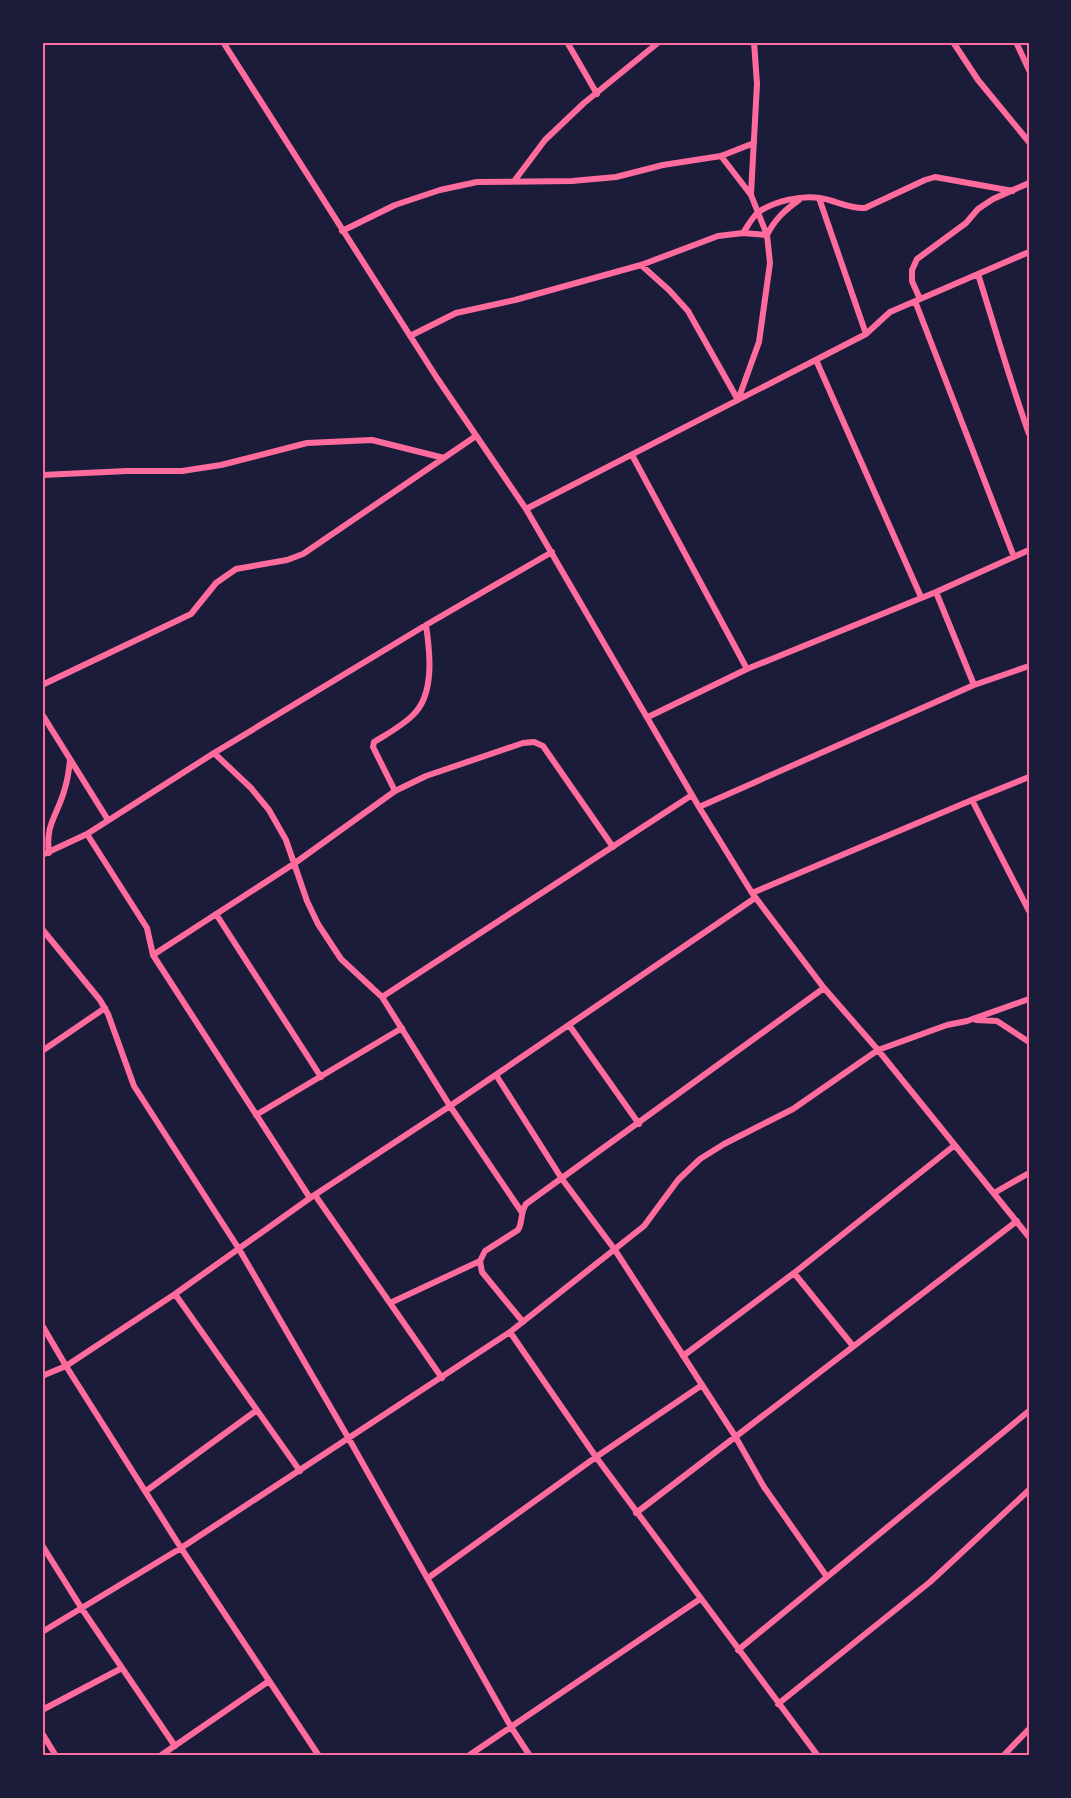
<svg xmlns="http://www.w3.org/2000/svg" width="1071" height="1798" font-family="'Varela Round',sans-serif">
<style>
.lines{fill:none;stroke-linecap:round;stroke-linejoin:round}
.minor{stroke:#ff6b9d;stroke-width:6}
.neatline{fill:none;stroke:#ff6b9d;stroke-width:2}
</style>
<rect width="100%" height="100%" fill="#1b1b3a"/>
<g class="lines">
<path class="minor" d="M223 42 437 378 526 509 699 807 752 893 824 988 878 1050 1029 1237
M567 42 597 94
M953 42 978 80 1029 142
M1016 42 1029 70
M721 156 751 195 767 235 770 263 759 342 738 400
M515 180 545 140 584 103 659 42
M751 194 757 84 754 42
M819 198 866 334
M342 231 395 205 440 190 477 182 572 181 616 177 663 165 721 156 754 143
M743 233C748 226 753 215 760 211 776 201 801 195 820 198 835 200 849 209 865 208L925 180 935 177 1013 191
M767 235C775 219 785 210 799 200
M641 265 669 290 688 311 738 400
M978 274C995 328 1010 381 1029 434
M920 299 912 281V270L917 259 966 223 978 209 993 199 1029 183
M915 301 1014 557
M410 336 456 313 515 300 641 265 718 236 743 233 767 235
M816 360 921 597
M632 455 747 669
M42 475 127 471H182L221 465 307 443 372 440 444 458
M526 509 866 334 890 312 1029 252
M936 592 974 685
M42 685 191 614 216 583 236 569 287 560 303 554 476 436
M42 714 108 820
M648 717 747 669 936 592 1029 550
M214 753 251 788 269 810 286 840 307 901 318 924 341 959 382 997 450 1106 521 1211
M395 791 373 747 374 742C387 734 402 726 413 715 435 694 430 652 426 625
M972 800 1029 911
M699 807 974 685 1029 666
M87 834 147 928 153 955 310 1198
M49 853C45 823 58 815 65 788 68 779 69 769 70 760
M42 855 87 834 214 753 426 625 552 552
M752 893 972 800 1029 777
M216 914 321 1077
M42 929 100 1000 108 1014 134 1086 239 1249 349 1439 511 1727 530 1756
M153 955 295 863 395 791 426 776 523 743 534 742 543 746 613 847
M382 997 692 795
M976 1020 997 1021 1029 1042
M569 1025 639 1124
M42 1051 105 1008
M496 1075 562 1179 615 1250 735 1436 764 1487 827 1577
M256 1115 402 1028
M994 1193 1029 1173
M315 1195 442 1378
M480 1261 482 1272 523 1322
M794 1273 853 1346
M175 1294 300 1471
M390 1303 480 1261 485 1251 518 1230C523 1222 520 1213 526 1204L824 988
M42 1325 66 1366 181 1548 319 1756
M510 1332 596 1457 818 1756
M683 1356 794 1273 955 1145
M42 1376 66 1366 175 1294 310 1198 450 1106 755 898
M146 1491 257 1410
M636 1513 1017 1221
M42 1545 82 1609 175 1746
M428 1578 596 1457 702 1385
M42 1632 181 1548 510 1332 644 1226 678 1180 700 1159 724 1144 793 1109 878 1050 947 1025 967 1021 1029 999
M738 1650 1029 1411
M778 1704 930 1582 1029 1490
M42 1710 122 1668
M42 1733 56 1756
M160 1756 269 1681
M468 1756 700 1599
M1003 1756 1029 1729"/>
</g>
<rect width="1071" height="1798" fill="none" stroke="#1b1b3a" stroke-width="87"/>
<rect x="44" y="44" width="984" height="1710" class="neatline"/>
</svg>
